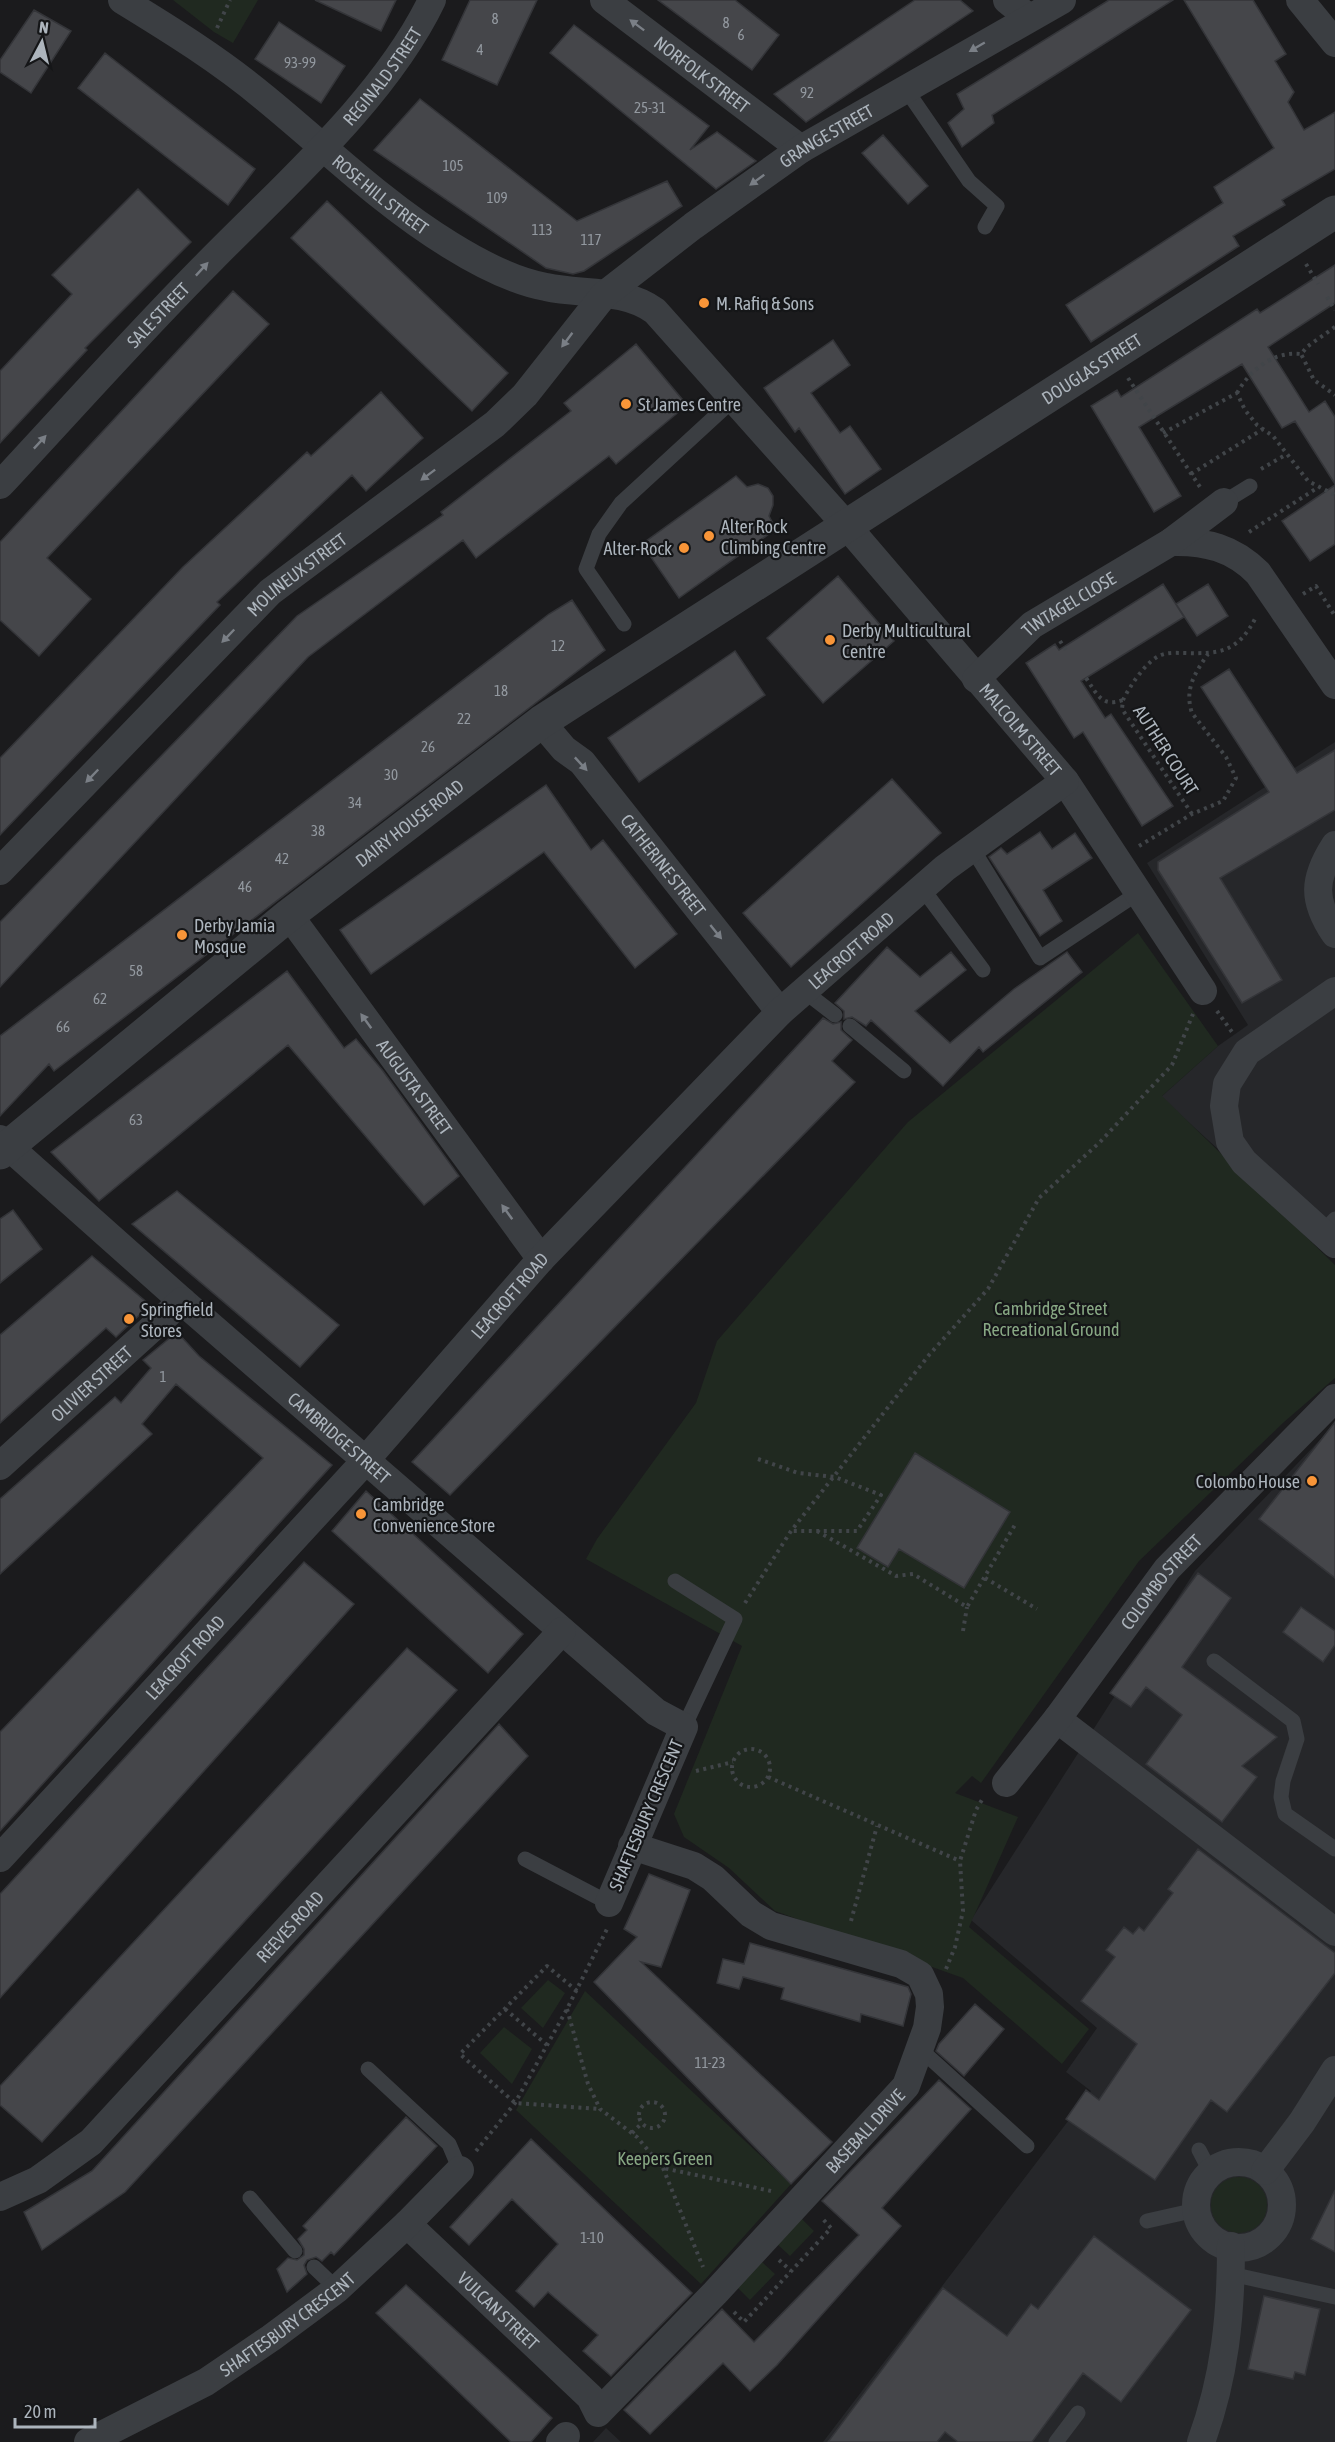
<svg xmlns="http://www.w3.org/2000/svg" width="1335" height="2442" font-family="'Asap Condensed',sans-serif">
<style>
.built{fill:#26272a}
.green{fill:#202920}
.building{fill:#45464a;stroke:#343539;stroke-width:1.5}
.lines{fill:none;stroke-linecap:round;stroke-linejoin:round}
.path{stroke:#414549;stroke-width:4;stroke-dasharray:3 4.5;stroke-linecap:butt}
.service{stroke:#3b3e42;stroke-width:15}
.minor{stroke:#3b3e42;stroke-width:28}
.tertiary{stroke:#3b3e42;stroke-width:33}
.oneway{fill:#7a7f86}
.poi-dot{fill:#f89538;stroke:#151618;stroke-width:2}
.labels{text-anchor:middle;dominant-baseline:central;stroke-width:4.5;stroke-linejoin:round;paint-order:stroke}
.number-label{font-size:15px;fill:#9399a0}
.street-label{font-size:18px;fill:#adb5bd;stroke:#151618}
.poi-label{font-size:18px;fill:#adb5bd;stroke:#151618;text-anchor:start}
.park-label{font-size:18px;fill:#88a884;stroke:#151618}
</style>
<rect width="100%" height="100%" fill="#1b1b1d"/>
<path class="built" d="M1335 742V1256L1161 1097 1218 1046 1248 1025 1147 863Z
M1335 1424V2442H823L1091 2091 1066 2072 1097 2028 971 1920 1195 1571Z
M606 2428 621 2442H593Z"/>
<path class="green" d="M173 0H258L233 43 214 32Z
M1138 933 1218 1046 1162 1096 1335 1265V1378L1284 1422 1139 1561 981 1783 972 1776 955 1793 1018 1817 969 1927 1089 2029 1062 2064 963 1978 775 1911 729 1868 684 1837 674 1814 742 1646 586 1559 597 1539 696 1403 717 1341 908 1122Z
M548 1980 565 1993 543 2028 521 2008Z
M585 1991 791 2184 701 2284 516 2110Z
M504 2027 532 2049 512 2084 480 2053Z
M1211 2205a28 28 0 1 1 56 0a28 28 0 1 1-56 0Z
M800 2217 814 2231 790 2256 776 2243Z
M761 2261 775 2274 750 2300 736 2286Z"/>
<path class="building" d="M315 0H396L381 31Z
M470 0H537L497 85 442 60Z
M658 0H735L779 35 752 70Z
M915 0H960L973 11 806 122 774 94Z
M1109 0H1173L992 115 994 123 962 147 948 123 964 109 957 94Z
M1184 0H1253L1286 54 1275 61 1294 92 1288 102 1304 130 1335 112V169L1282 200 1285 205 1233 236 1239 246 1091 342 1066 305 1223 203 1214 187 1274 148Z
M34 10 71 31 31 93 0 72V60Z
M279 22 345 66 321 103 255 59Z
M574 25 709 126 690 150 717 132 756 161 716 189 550 53Z
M105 53 255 169 228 205 78 88Z
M420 99 577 221 667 181 682 206 584 271 573 274 546 268 374 150Z
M883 135 928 186 908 204 862 153Z
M138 189 191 242 85 348 87 350 0 443V371L72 294 52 275Z
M327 201 508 373 472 411 291 238Z
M1335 265V303L1268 347 1309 412 1325 401 1335 417V484L1295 421 1282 428 1242 364 1139 427 1181 496 1154 512 1091 406 1117 390 1121 397 1257 309 1260 313Z
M233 291 269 324 47 558 91 599 39 656 0 620V542Z
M833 340 850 365 811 393 840 433 850 426 881 469 845 494 799 428 795 432 764 388Z
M636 344 687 405 616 464 609 456 476 558 463 540 308 657 0 987V922L297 616 443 515 441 512 571 411 564 403Z
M381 392 423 438 366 491 352 475 217 602 220 605 0 835V758L183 567 307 452 311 456Z
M736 476 747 487 758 484 768 488 773 496V505L769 516 776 529 679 598 642 544Z
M1335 485V544L1310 561 1282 521Z
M838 576 894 641 823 703 767 638Z
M1163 584 1184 617 1081 681 1105 718 1111 714 1173 806 1142 826 1083 732 1074 738 1026 663 1055 644 1059 650Z
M1208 584 1228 616 1197 636 1176 604Z
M572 600 605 650 54 1071 49 1064 0 1116V1036L549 614Z
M735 651 765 695 639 782 608 738Z
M1229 669 1297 773 1335 750V810L1220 878 1282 980 1242 1003 1158 870V862L1269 792 1201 687Z
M892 779 941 833 791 967 743 913Z
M546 785 591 850 603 840 677 934 635 968 544 852 371 974 340 930Z
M1040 832 1052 849 1075 833 1092 858 1043 890 1062 921 1040 936 989 857 1001 848 1007 854Z
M887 947 920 977 951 952 966 970 915 1011 950 1043 1014 989 1067 952 1082 972 983 1052 979 1047 943 1086 871 1020 866 1026 852 1017 844 1019V1011L835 1003Z
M287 971 344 1048 356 1039 383 1071 459 1176 424 1205 288 1045 99 1201 51 1152Z
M823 1018 833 1024 841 1022V1030L852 1040 832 1061 855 1082 450 1495 412 1462Z
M177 1191 339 1325 300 1367 132 1224Z
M13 1210 42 1249 0 1283V1219Z
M92 1256 150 1305 116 1337 106 1328 0 1423V1335Z
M177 1332 199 1356 332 1465 0 1831V1732L263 1458 176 1384 142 1424 152 1434 0 1574V1499L115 1397 121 1403 151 1368 143 1360Z
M1335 1422V1578L1259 1519Z
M915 1453 1010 1512 964 1588 899 1549 888 1567 857 1548Z
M366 1491 523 1634 488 1673 332 1531Z
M304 1562 354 1604 0 1998V1894Z
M1198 1573 1231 1598 1182 1667 1277 1737 1242 1766 1257 1777 1222 1822 1146 1764 1182 1715 1146 1687 1131 1707 1110 1693Z
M1301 1607 1335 1631V1645L1323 1662 1283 1632Z
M407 1648 457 1690 42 2142 0 2105V2086Z
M499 1724 528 1756 125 2192 42 2250 24 2212 92 2171Z
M1198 1849 1335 1953V1973L1227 2112 1211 2100 1155 2180 1066 2119 1086 2090 1099 2100 1137 2044 1081 2001 1115 1957 1106 1950 1124 1927 1133 1934 1139 1927 1144 1931 1173 1893 1168 1889Z
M649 1874 690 1890 661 1967 641 1962 832 2142 791 2184 594 1982 637 1937 624 1929Z
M750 1943 908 1987 911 1994 903 2026 861 2014 860 2022 781 1999 784 1988 743 1977 739 1989 717 1983 723 1959 744 1964Z
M975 2004 1004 2029 964 2076 936 2051 939 2044Z
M939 2080 971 2109 882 2208 901 2226 777 2365 750 2391 723 2363 650 2434 624 2410 722 2309 754 2342 859 2235 822 2201Z
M406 2117 437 2146 334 2255 331 2252 322 2261 316 2257 307 2260 304 2265 307 2274 287 2292 277 2269 288 2258 297 2260 304 2255V2249L298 2239 307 2230 303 2226Z
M531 2139 692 2293 611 2376 583 2351 598 2335 548 2292 534 2307 516 2291 558 2244 512 2199 469 2245 450 2227Z
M1335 2190V2252L1311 2239Z
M1094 2236 1191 2310 1121 2402 1083 2373 1032 2442H958L945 2432 937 2442H828L943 2288 1007 2336 1031 2304 1038 2309Z
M406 2285 552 2418 531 2442H511L376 2313Z
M1264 2296 1320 2309 1305 2375 1295 2372 1293 2379 1248 2369Z"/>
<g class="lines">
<path class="path" d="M217 28 230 0
M1306 264 1318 284
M1327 297 1335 310
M1335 327 1308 346 1301 354 1314 380 1335 395
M1128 378 1200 487
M1237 393C1250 370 1273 351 1301 354
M1163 433 1237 393 1245 410 1257 425 1273 436 1308 481 1335 495
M1261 469 1287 454
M1191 474 1263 429
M1249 532 1317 488
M1303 594 1316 586 1335 616
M1060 641 1066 650
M1086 678C1097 694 1102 708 1123 700
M1192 814 1122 709 1123 700C1130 686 1146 661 1161 655 1169 652 1177 653 1184 653 1221 654 1238 652 1256 617
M1139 846 1192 814 1223 801 1236 778 1226 757 1192 713C1184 689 1195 673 1208 654
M1217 1011 1232 1032
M758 1459 798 1473 835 1477 881 1495 857 1531H792
M817 1531 896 1576 913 1574 967 1607 1016 1523
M985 1578 1037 1609
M745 1603 791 1531 929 1355 988 1289 1039 1198 1100 1142 1172 1065 1193 1014
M963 1631 967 1607
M732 1768a19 19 0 1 1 38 0a19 19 0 1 1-38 0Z
M696 1771 733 1762
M768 1777 960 1861
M851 1921 877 1826
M946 1969 955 1947 963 1911 960 1861 976 1810 983 1798
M577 1991 547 1966 460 2054 515 2103 600 2109
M505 2009 547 2045
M567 2009 588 2084 600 2109 637 2137 663 2168 771 2191
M639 2115a13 13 0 1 1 26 0a13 13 0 1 1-26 0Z
M632 2133 642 2123
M476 2151 515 2103 567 2009 607 1929
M663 2168 703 2267
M779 2260 791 2271
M734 2312 744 2322 831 2228 821 2217"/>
<path class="service" d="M905 88 969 181 997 206 985 227
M1224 502 1250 486
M624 624 586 569 599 534 621 503 734 399
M972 848 1040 958 1138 893
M922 888 983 970
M804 991 835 1015
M850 1026 904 1071
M1322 1233 1335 1219
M675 1581 735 1619 684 1727
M1214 1661 1293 1721 1297 1739 1283 1781 1281 1797 1285 1814 1335 1849
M525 1859 609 1903
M920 2049 1027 2146
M368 2069 449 2144 460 2170
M1199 2150 1211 2173
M250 2198 295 2251
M1147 2221 1196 2210
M314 2267 337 2289
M1231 2274 1335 2297
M1056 2442 1078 2413"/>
<g class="minor">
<path id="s1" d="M122 0C171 30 221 61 265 98 326 148 383 204 450 245 479 263 513 281 546 287 582 295 624 288 655 311L846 525 1065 781 1203 991"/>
<path id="s2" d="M604 0 801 149"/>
<path d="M1007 0 1028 17"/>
<path d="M1300 0 1335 43"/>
<path id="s3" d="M0 485C70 410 139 332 212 259 287 183 386 96 432 0"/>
<path d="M1171 542C1206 541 1233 548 1258 573L1335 685"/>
<path id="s4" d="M976 679 1032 625 1171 542 1224 502"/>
<path id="s5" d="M541 722 564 749 582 762 780 1012"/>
<path d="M1335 845C1313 879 1312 900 1335 934"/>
<path id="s6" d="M0 871 270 592 495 424 525 395 604 295 693 226 801 149 1062 0"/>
<path id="s7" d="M289 915 541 1259"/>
<path d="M1335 991 1247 1052 1227 1084 1224 1106 1230 1142 1244 1162 1335 1244"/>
<path id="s8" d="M0 1139 182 1301 656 1712 684 1727 609 1903"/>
<path id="s9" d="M0 1466 182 1301"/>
<path d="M1057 1719 1335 1932"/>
<path id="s10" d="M1006 1783 1057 1719 1167 1569 1335 1398"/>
<path id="s11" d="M0 1858 356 1471 541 1259 780 1012 945 868 1065 781"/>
<circle cx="1239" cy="2205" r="43"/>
<path d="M1265 2171 1302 2122 1335 2070"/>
<path id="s12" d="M0 2197 38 2180 91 2142 562 1631"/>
<path id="s13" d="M407 2224 590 2397 598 2413 715 2293 906 2086 927 2028 930 2007 929 1994 920 1975 901 1964 771 1926 751 1914 713 1878 694 1866 632 1846"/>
<path id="s14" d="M88 2442 206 2382 271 2338 337 2289 407 2224 460 2170"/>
<path d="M560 2442 566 2436"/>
<path d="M1201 2442C1225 2377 1231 2315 1231 2246"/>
</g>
<path class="tertiary" id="s15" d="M0 1153 289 915 541 722 1335 212"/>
</g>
<defs><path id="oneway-solid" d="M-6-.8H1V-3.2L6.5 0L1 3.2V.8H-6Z" transform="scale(1.5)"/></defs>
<g class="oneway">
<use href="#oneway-solid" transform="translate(637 25) rotate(-143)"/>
<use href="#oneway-solid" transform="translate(977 47) rotate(150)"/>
<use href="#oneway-solid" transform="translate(757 180) rotate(144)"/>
<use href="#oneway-solid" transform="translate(202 269) rotate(-47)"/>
<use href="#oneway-solid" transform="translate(567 340) rotate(127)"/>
<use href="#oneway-solid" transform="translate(40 442) rotate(-47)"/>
<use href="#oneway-solid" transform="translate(428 475) rotate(143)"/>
<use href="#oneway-solid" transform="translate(228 636) rotate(134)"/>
<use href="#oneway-solid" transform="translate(581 764) rotate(47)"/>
<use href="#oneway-solid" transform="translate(92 776) rotate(134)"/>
<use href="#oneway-solid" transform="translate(716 932) rotate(51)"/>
<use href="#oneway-solid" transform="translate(366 1021) rotate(-126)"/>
<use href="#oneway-solid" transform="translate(507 1212) rotate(-126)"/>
</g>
<g class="poi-dot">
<circle cx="704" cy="303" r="6"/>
<circle cx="626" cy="404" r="6"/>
<circle cx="709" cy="536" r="6"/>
<circle cx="684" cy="548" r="6"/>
<circle cx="830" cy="640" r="6"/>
<circle cx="182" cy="935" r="6"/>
<circle cx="129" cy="1319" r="6"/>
<circle cx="1312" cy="1481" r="6"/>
<circle cx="361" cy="1514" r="6"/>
</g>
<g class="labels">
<g class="number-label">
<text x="495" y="18">8</text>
<text x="726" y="22">8</text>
<text x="741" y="34">6</text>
<text x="480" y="49">4</text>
<text x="300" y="62">93-99</text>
<text x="807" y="92">92</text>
<text x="650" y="107">25-31</text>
<text x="453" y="165">105</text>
<text x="497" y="197">109</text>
<text x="542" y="229">113</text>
<text x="591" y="239">117</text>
<text x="558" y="645">12</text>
<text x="501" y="690">18</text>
<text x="464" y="718">22</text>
<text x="428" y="746">26</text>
<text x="391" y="774">30</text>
<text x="355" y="802">34</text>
<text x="318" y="830">38</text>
<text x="282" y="858">42</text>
<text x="245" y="886">46</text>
<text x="136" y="970">58</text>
<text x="100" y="998">62</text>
<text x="63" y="1026">66</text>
<text x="136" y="1119">63</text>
<text x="163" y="1376">1</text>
<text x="710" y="2062">11-23</text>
<text x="592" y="2237">1-10</text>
</g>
<g class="street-label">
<text stroke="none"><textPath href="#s2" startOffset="123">NORFOLK STREET</textPath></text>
<text stroke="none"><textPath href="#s3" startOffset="560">REGINALD STREET</textPath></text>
<text stroke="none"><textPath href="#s6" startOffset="1112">GRANGE STREET</textPath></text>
<text stroke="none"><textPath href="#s1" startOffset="324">ROSE HILL STREET</textPath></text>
<text stroke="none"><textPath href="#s3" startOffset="232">SALE STREET</textPath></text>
<text stroke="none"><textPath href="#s15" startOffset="1346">DOUGLAS STREET</textPath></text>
<text stroke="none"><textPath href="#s6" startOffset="420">MOLINEUX STREET</textPath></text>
<text stroke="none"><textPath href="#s4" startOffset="120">TINTAGEL CLOSE</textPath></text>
<text stroke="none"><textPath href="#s1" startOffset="1184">MALCOLM STREET</textPath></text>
<text transform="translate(1166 750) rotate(57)">AUTHER COURT</text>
<text stroke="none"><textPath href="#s15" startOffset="526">DAIRY HOUSE ROAD</textPath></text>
<text stroke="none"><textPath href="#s5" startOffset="189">CATHERINE STREET</textPath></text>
<text stroke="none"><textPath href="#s11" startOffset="1245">LEACROFT ROAD</textPath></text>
<text stroke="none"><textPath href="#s7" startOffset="213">AUGUSTA STREET</textPath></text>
<text stroke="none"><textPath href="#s11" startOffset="759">LEACROFT ROAD</textPath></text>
<text stroke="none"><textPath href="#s9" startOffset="123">OLIVIER STREET</textPath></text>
<text stroke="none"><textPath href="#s8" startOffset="452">CAMBRIDGE STREET</textPath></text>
<text stroke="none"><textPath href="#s10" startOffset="254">COLOMBO STREET</textPath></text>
<text stroke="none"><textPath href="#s11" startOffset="273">LEACROFT ROAD</textPath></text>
<text transform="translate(646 1815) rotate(-67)">SHAFTESBURY CRESCENT</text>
<text stroke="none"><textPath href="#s12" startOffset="400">REEVES ROAD</textPath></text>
<text stroke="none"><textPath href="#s13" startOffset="658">BASEBALL DRIVE</textPath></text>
<text stroke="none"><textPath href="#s13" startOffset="126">VULCAN STREET</textPath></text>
<text stroke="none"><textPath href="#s14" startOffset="232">SHAFTESBURY CRESCENT</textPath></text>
</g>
<g class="poi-label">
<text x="716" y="303">M. Rafiq &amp; Sons</text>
<text x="638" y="404">St James Centre</text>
<text x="721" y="526">Alter Rock<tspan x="721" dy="21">Climbing Centre</tspan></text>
<text x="672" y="548" text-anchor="end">Alter-Rock</text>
<text x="842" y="630">Derby Multicultural<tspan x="842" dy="21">Centre</tspan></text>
<text x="194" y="925">Derby Jamia<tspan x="194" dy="21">Mosque</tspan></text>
<text x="141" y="1309">Springfield<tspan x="141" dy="21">Stores</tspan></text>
<text x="1300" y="1481" text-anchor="end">Colombo House</text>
<text x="373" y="1504">Cambridge<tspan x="373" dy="21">Convenience Store</tspan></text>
</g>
<g class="park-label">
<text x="1051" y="1308">Cambridge Street<tspan x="1051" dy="21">Recreational Ground</tspan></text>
<text x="665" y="2158">Keepers Green</text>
</g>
</g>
<g transform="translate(42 42) rotate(7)" stroke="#151618" stroke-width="4.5" paint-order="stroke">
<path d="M0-4.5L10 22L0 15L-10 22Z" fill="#adb5bd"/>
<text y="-9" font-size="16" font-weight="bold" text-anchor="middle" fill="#adb5bd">N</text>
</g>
<path d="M15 2418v9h80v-9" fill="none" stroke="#adb5bd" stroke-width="3"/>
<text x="24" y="2418" font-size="18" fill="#adb5bd" stroke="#151618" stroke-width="4.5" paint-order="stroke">20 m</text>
</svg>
